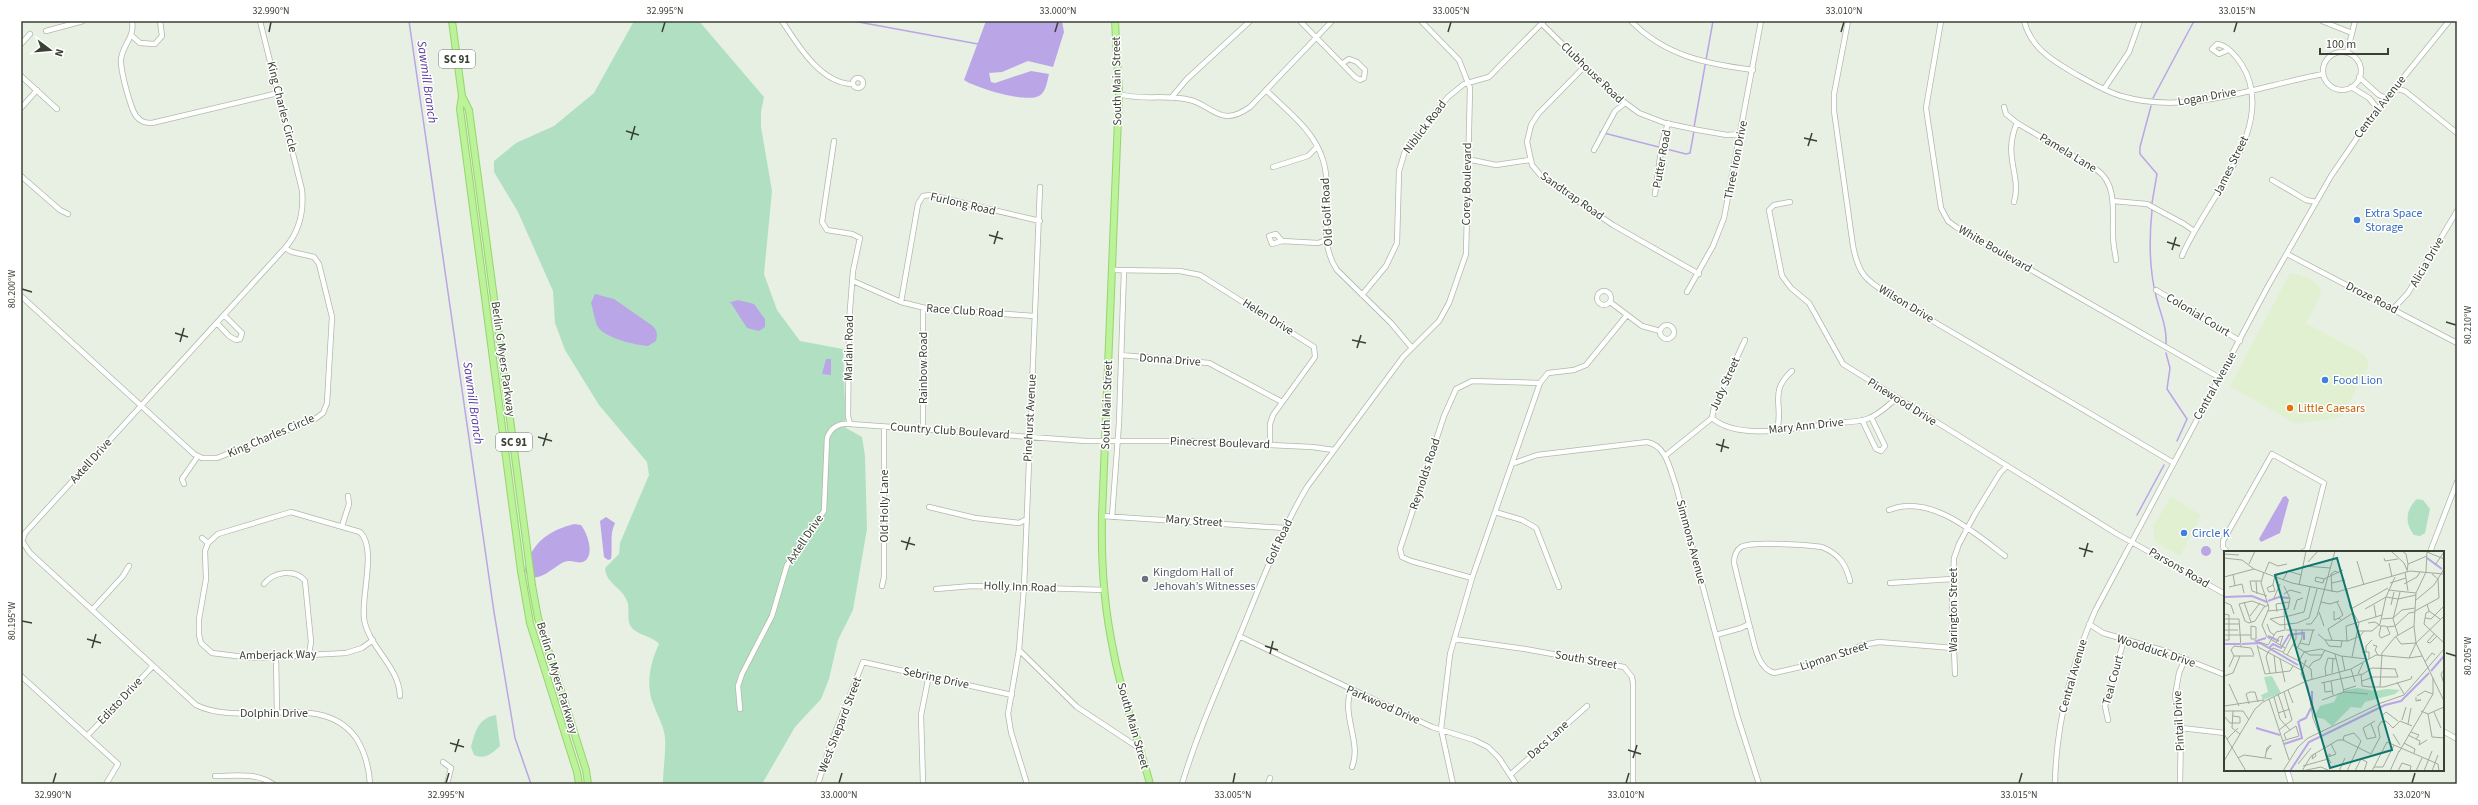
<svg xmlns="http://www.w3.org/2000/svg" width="2478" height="805" font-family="'Source Sans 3',sans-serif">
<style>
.commercial{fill:#e1f0d0}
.green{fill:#b0e0c1}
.water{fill:#baa5e7}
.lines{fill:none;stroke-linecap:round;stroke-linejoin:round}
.stream{stroke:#baa5e7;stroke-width:1.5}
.minor-casing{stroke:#b0baa7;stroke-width:6}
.major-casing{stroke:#96d56c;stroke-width:8}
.minor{stroke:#fff;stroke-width:4.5}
.major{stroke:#bbf29a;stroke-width:6}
.ticks{fill:none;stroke:#3a4134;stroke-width:1.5}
.shop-dot{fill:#3f7fe0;stroke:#fff;stroke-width:1.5}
.food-dot{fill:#e8710a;stroke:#fff;stroke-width:1.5}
.worship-dot{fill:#6b7280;stroke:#fff;stroke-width:1.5}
.labels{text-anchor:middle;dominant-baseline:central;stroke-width:3;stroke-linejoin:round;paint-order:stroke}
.shield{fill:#fff;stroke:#757a71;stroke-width:1}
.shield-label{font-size:11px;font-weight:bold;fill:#3a4134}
.street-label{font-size:12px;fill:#3a4134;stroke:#fff}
.shop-label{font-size:12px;fill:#366cbe;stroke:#fff;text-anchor:start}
.food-label{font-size:12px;fill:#c56008;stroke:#fff;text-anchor:start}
.worship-label{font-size:12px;fill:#5b616d;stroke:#fff;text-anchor:start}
.water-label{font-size:13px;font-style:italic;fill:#5c3ba0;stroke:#fff}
.inset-river{fill:none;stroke:#baa5e7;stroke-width:2}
.inset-road{fill:none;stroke:#a2aa9e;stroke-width:1}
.view{fill:#0f766e;fill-opacity:0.15;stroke:#0f766e;stroke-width:2}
.inset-edge{fill:none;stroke:#3a4134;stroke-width:2}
.neatline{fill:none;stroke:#3a4134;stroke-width:1.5}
.ticks-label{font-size:10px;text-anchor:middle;fill:#3a4134}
</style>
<rect width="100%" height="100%" fill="#e8f0e4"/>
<path class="commercial" d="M2290 273 2297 274 2313 280 2321 289 2320 297 2306 323 2365 355 2368 361V366L2342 417 2296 424 2230 386Z
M2171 497 2201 515 2180 556 2155 542 2153 527Z"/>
<path class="green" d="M634 21H699L764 97 761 112V127L772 191 764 274 777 310 800 341 843 349 846 428 862 437 865 456 867 529 853 610 838 640 829 679 821 699 795 727 762 784H663C663 769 666 753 665 738 664 726 658 717 654 706 645 686 650 663 659 644 652 636 640 636 632 628 625 620 631 610 627 601 622 587 606 584 605 568L619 554 620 543 649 475 647 462 599 405 565 350 555 323 553 291 518 212 494 172V161L516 143 554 126 594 93Z
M2417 499 2423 500 2430 509 2425 533 2420 536 2414 535C2404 523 2406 509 2417 499Z
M496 715 500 746C492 753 486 760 474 755L471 747C475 732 478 718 496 715Z"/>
<path class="water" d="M986 21H1062L1064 32 1053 67 1028 61 1002 72 989 73 991 82 995 83 1031 71 1049 74C1047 82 1046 92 1039 96 1025 103 976 88 964 80Z
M595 294 614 299 650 324C657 329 658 333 656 341L648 346C635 345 605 338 598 327 595 322 593 309 591 303Z
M738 300 754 304 765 319V327L759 331 747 328 731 303H728Z
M826 359H831V375L822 374Z
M2286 496 2289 500 2280 533 2261 542 2259 539 2283 497Z
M606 517 615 523C609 535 613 547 611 559L608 560 604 557 600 521Z
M574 524 581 525C587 532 596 556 583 562 578 564 571 559 564 562 553 567 541 582 528 576 523 571 526 565 528 559 538 538 552 530 574 524Z
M2201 551a5 5 0 1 1 10 0a5 5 0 1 1-10 0Z"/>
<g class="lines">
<path class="stream" d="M409 21 494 612 515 738 531 784
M853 21 978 44
M2153 98 2194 21
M2151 106 2140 147V154L2157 174 2152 203
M1694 127 1713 21
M1600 132 1686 154 1690 153 1694 131
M2152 210C2149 239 2149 268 2156 296 2160 313 2167 326 2166 344
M2166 353 2170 368 2167 389 2187 419 2177 441
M2137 515 2164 465"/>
<defs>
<path id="minor" d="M132 21C135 37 123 44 121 59 120 69 130 107 136 116 141 122 145 123 152 123L278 93
M260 21 302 190C304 212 300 231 285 248L25 533 22 541 30 553 196 705C244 729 321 689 356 738 365 752 369 767 370 784
M782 21C798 45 820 83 852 84
M1300 21 1355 77 1360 80 1364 78 1365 70 1357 62 1349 59 1343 63
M1631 21C1665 56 1707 64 1753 70
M1848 21 1834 94V111L1853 246C1859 277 1867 280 1892 297L2174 463
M1941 21 1926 108 1941 208 1948 221 1956 227 2220 378
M2024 21C2031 47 2050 59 2072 72 2088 81 2104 91 2121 96 2188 116 2258 86 2323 74
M2322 21 2352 33
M1541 23 1612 93 1639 113 1665 123 1698 130 1727 135 1741 134
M46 31 83 21
M132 36 140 43 155 44 162 36 160 21
M21 44 30 34
M2323 71a19 19 0 1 1 38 0a19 19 0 1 1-38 0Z
M2347 53 2355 21
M1585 66 1538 114 1531 125 1527 142 1532 165 1542 177 1613 225 1699 274
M21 76 57 109
M2359 77 2379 95 2386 98
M853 83a5 5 0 1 1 10 0a5 5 0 1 1-10 0Z
M2351 87 2369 98 2378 109
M2394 88 2405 91 2457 133
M2104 89 2129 52 2140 21
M1266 90C1287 111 1314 130 1323 160 1334 195 1315 238 1337 270L1391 323 1412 348
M1119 94C1142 101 1167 94 1190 100 1204 103 1213 115 1227 116 1235 116 1243 112 1250 107L1332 21
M1171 98 1187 79 1250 21
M2004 107 2006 114 2017 123 2097 170C2118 185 2112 213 2113 236 2113 244 2115 252 2116 260
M21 108 37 90
M834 141 822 222 827 230 852 234 860 238 853 271 849 322 848 416 850 424 1086 441H1191L1312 447 1334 450
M1594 150 1615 111 1624 104
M1467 159 1496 165 1530 160
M1273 167 1308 156 1317 147
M21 176 60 210 68 214
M2272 180 2306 200 2316 202
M1655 194 1662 143 1668 123
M2113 201 2147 204 2184 224 2194 231
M1790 202 1774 205 1769 210 1782 276 1791 288 1809 303 1843 364 2117 534 2225 594
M2014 202C2022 175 2002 157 2017 123
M1282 241 1272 244 1269 236 1276 234 1282 241 1318 243 1326 240
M2287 254 2457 343
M2182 256C2204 202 2280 126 2242 65 2237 57 2227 45 2217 44L2212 49 2219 54 2228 50
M1113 270 1180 271 1200 275 1314 347 1315 357 1273 415 1270 424V445
M853 281 901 302 929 309 1035 316
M2156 290 2240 341
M1597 298a7 7 0 1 1 14 0a7 7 0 1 1-14 0Z
M1687 292 1713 246 1724 218 1761 21
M1362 295 1386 266 1397 243 1399 171 1405 151 1448 97 1464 84 1489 77 1544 21
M21 296 194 454 202 458H217L315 419 323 413 327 403 332 317 319 264 314 257 292 252 285 248
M901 302 918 204 923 196 930 195 1040 221
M1610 302 1642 326 1660 331
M2393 309 2408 293 2457 211
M217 323 229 336 236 340 240 339 242 333 224 315
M1660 332a7 7 0 1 1 14 0a7 7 0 1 1-14 0Z
M1121 355 1209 363 1282 402
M1712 418C1738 441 1796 428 1828 424 1840 422 1855 423 1867 419 1879 415 1888 405 1897 398
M1862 420 1876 449 1881 451 1885 446 1871 417
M923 428V308
M1777 430C1784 406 1768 392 1792 371
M1665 456 1712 418 1714 407 1745 340
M1512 464 1537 455 1647 442C1667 446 1670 470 1676 486L1737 715 1759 784
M184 484 182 479 198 456
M929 507 975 518 1019 523 1025 520
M1889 510C1930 493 1975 533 2005 556
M1495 512 1522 520 1536 528 1559 587
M1102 516 1285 528
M1112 517 1119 423 1124 270
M342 526 349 504 348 496
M202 538 208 543
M2227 552 2223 547V541L2272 454 2324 483 2307 550 2303 552
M2430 552 2457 482
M1472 578 1411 561 1402 557 1400 549 1444 416 1456 389 1472 381 1540 383
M1890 583 1952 579
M264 584C273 572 295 568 305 581L311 642 309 654
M882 586 884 577V427
M936 589 972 586 1105 590
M92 610 123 576 129 566
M1749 624C1754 640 1756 668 1774 673L1826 661 1863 645 1879 642 1953 648
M2089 624 2103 633 2165 651 2225 675
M1716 635 1741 628 1749 624 1734 563C1734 557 1735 551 1741 547 1753 541 1807 545 1822 547 1839 554 1846 564 1850 581
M1239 636 1432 727 1474 740 1488 747 1499 758 1516 784
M1454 639 1525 649 1624 667 1632 677 1633 683V784
M373 640 362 648 346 653 252 658 212 653 201 643 199 635V619L206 579 205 551 208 543 218 534 291 512 360 532C377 548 361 595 364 619 369 648 399 666 400 696
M1019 650 1077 707 1139 748
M276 656 277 713
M1955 674 1952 602 1954 558 1959 544 1975 514 2000 473 2007 466
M21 676 118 764 106 784
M1351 690C1341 715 1362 743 1352 767
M740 709 738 686 742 674 772 616 787 565 824 511 827 438C831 427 839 423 850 424
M2108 720 2105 706 2124 640
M2181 728 2225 733
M2443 731 2457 739
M87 736 153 666
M443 762 451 768 447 784
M2287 770 2291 784
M1510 775 1587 706
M215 776C235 776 256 772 273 784
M818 784 831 743 863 662 1012 695
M923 784 921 715 929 675
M1027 784 1011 732 1008 714 1019 650 1024 587 1040 187
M1182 784C1197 734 1219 685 1239 637 1260 586 1279 534 1307 487L1403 357 1439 321 1449 303 1466 254 1470 88 1459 60 1421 21
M1268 784 1270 778
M1453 784 1441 729 1450 654 1472 578 1540 383 1548 373 1574 370 1586 365 1627 315
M2055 784C2056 723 2071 666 2095 611L2267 288 2331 176 2370 119 2449 21
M2180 784 2181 728 2175 696 2179 673 2185 659"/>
<path id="major" d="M452 21 462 96 469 110 532 585 538 618 586 770 588 784
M1115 21 1119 94 1102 516C1101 561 1104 606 1113 649 1121 695 1138 739 1150 784
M462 96 460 109 521 571 530 623 577 772 579 784"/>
</defs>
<use href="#minor" class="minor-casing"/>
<use href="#major" class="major-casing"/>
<use href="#minor" class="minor"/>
<use href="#major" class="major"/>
</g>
<path class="ticks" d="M269 32 271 22M662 32 665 22M1055 32 1058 22M1448 32 1451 22M1841 32 1844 22M2234 32 2237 22M626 131 639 135M1804 138 1817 141M631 140 635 126M1808 146 1812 133M989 235 1003 239M2167 242 2180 246M994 244 998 231M2172 250 2176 237M22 289 32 292M2446 322 2456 325M175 333 188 337M1352 340 1366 343M180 342 184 328M1357 348 1361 335M538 437 552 441M1716 444 1729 448M543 446 547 433M1721 452 1724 439M901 541 915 545M2079 548 2093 552M906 550 910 537M2084 557 2088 543M22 621 32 623M87 639 101 643M1265 646 1278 650M92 648 96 634M2446 653 2456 656M1270 654 1273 641M450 743 464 747M1628 750 1641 754M455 752 459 739M1633 758 1637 745M53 783 56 773M446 783 449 773M839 783 842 773M1233 783 1235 773M1626 783 1629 773M2019 783 2022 773M2412 783 2415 773"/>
<g class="shop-dot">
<circle cx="2357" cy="220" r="4"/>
<circle cx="2325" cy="380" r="4"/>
<circle cx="2184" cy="533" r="4"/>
</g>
<circle class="food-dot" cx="2290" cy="408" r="4"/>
<circle class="worship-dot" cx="1145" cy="579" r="4"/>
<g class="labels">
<g class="shield">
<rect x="439" y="50" width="36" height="18" rx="3"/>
<rect x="496" y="433" width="36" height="18" rx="3"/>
</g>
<g class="shield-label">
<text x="457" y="59">SC 91</text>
<text x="514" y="442">SC 91</text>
</g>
<g class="street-label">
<text transform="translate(1592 73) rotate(44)">Clubhouse Road</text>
<text transform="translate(1117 81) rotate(-91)">South Main Street</text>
<text transform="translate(2207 97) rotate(-10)">Logan Drive</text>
<text transform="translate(282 107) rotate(76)">King Charles Circle</text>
<text transform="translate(2380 107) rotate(-52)">Central Avenue</text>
<text transform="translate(1425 127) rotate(-53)">Niblick Road</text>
<text transform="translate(2068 153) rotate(31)">Pamela Lane</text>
<text transform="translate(1662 159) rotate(-80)">Putter Road</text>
<text transform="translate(1736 160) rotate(-79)">Three Iron Drive</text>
<text transform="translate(2231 166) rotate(-64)">James Street</text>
<text transform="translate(1467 184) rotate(-89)">Corey Boulevard</text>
<text transform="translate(1572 196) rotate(35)">Sandtrap Road</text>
<text transform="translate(963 204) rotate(13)">Furlong Road</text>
<text transform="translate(1327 212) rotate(-93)">Old Golf Road</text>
<text transform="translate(1995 249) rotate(30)">White Boulevard</text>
<text transform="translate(2427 262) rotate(-60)">Alicia Drive</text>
<text transform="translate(2372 298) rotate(27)">Droze Road</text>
<text transform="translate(1906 304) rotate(31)">Wilson Drive</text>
<text transform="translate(965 311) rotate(4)">Race Club Road</text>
<text transform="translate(2198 315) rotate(31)">Colonial Court</text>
<text transform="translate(1268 317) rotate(32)">Helen Drive</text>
<text transform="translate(849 348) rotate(-89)">Marlain Road</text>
<text transform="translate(503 359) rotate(82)">Berlin G Myers Parkway</text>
<text transform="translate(1170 360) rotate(4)">Donna Drive</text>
<text transform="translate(923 368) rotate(-90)">Rainbow Road</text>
<text transform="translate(1725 384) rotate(-66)">Judy Street</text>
<text transform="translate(2215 386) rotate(-61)">Central Avenue</text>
<text transform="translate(1902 402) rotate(32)">Pinewood Drive</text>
<text transform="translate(1107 405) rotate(-88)">South Main Street</text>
<text transform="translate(1030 418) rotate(-87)">Pinehurst Avenue</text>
<text transform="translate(1806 426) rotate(-6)">Mary Ann Drive</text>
<text transform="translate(950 431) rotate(4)">Country Club Boulevard</text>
<text transform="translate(271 436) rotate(-23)">King Charles Circle</text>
<text transform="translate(1220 443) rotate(2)">Pinecrest Boulevard</text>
<text transform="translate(91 461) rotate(-48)">Axtell Drive</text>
<text transform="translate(1425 474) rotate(-72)">Reynolds Road</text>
<text transform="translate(884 506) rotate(-90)">Old Holly Lane</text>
<text transform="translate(1194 521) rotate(4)">Mary Street</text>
<text transform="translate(805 539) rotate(-56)">Axtell Drive</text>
<text transform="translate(1279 542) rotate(-65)">Golf Road</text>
<text transform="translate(1691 542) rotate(75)">Simmons Avenue</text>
<text transform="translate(2179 568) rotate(30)">Parsons Road</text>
<text transform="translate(1020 587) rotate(2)">Holly Inn Road</text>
<text transform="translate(1953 610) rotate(-90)">Warington Street</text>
<text transform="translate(2156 651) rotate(18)">Woodduck Drive</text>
<text transform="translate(278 655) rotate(-1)">Amberjack Way</text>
<text transform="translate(1834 656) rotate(-18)">Lipman Street</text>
<text transform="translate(1586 660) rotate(10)">South Street</text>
<text transform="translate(2073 676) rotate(-74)">Central Avenue</text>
<text transform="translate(557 678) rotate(73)">Berlin G Myers Parkway</text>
<text transform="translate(936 678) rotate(12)">Sebring Drive</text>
<text transform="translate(2113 680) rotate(-75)">Teal Court</text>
<text transform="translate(120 701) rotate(-47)">Edisto Drive</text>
<text transform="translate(1383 705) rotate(24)">Parkwood Drive</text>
<text x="274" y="713">Dolphin Drive</text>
<text transform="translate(2179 721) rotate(-93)">Pintail Drive</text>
<text transform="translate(840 725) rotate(-69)">West Shepard Street</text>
<text transform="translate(1133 726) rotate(74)">South Main Street</text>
<text transform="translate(1548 740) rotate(-42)">Dacs Lane</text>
</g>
<g class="shop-label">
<text x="2365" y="213">Extra Space<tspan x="2365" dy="14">Storage</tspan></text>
<text x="2333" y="380">Food Lion</text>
<text x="2192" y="533">Circle K</text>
</g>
<g class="food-label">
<text x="2298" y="408">Little Caesars</text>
</g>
<g class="worship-label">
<text x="1153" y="572">Kingdom Hall of<tspan x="1153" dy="14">Jehovah’s Witnesses</tspan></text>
</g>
<g class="water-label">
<text transform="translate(427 82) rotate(82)">Sawmill Branch</text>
<text transform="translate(473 403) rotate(82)">Sawmill Branch</text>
</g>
</g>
<g transform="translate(2224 551)">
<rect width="220" height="220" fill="#e8f0e4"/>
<path d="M48 125 57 142 39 149 37 144 44 141 40 126ZM134 137 151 140 163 138 176 139 171 143 141 151 137 157 127 156 108 175 100 168 90 166 96 155 110 151 114 143 122 139Z" fill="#b0e0c1"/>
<path class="inset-river" d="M203 7 218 18M1 46 28 45 43 51M44 50 55 46 65 47M44 85 55 90M35 92 32 90 42 87M0 93H16M18 93 36 92 74 114M45 97 49 93 57 97 65 84 80 82V89M207 120 220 105M88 140V155M75 170 82 167 87 157M32 177 56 184M60 193 78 187 74 170M66 220 85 191 161 154 177 150 205 122"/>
<path class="inset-road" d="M167 0 180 12 183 19M178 0 182 3 184 13M203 1 220 8M0 3 15 4M0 7 18 9 30 18M160 7 161 10 174 8M133 10 140 34M84 11 94 0M165 12 168 26M25 13 31 0M211 14 220 1M79 15 82 0M40 21 37 32 45 57 38 74 43 86 61 97M41 21 45 11 54 15 63 13M181 21 184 40M183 21 184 13 203 5M9 23 11 35M0 26 30 18 68 32 113 41 186 20 220 23M100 28 92 26 91 30 99 32 100 28 119 19M59 29 64 20 77 24M32 30 33 43M37 30H26L28 40 43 45M108 32 121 29M166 32 182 27M180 33 193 26 196 21M49 34 43 37 45 41 51 40 49 33 51 25M75 34 79 15 107 17M5 36 18 33 20 42M123 39 126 56 135 72 128 106M164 39 192 42M108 41 107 23 111 20 115 22M60 43 66 39 77 42M50 47 56 33M192 49 210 34 220 18M0 51 7 54 10 63M20 51 27 71M97 51 106 53 115 50M113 51 119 64 115 67M203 53 205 60 216 68M150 54 152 66M167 54 170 41M41 55 28 50 15 53 21 70 25 72 31 70 40 56 45 54M127 58 164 37M141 58 162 46 174 48 192 44M70 59 73 49 79 47M44 60 64 58 66 47 60 35M110 60V69L115 67 117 69M191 60 215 47 214 28 208 23M206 60 202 62 200 73 220 92M53 61 52 53 66 51M95 61 100 75M0 63 5 64V89H0M26 65 36 52M61 65 46 68 56 74 73 72 85 67 93 38M61 66 80 61 86 36M201 67 207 68 220 55M0 68H15L17 96M158 68 169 67 178 59 191 57M144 72 151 71 157 75H161L163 76 166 83 157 87 155 84 157 75M0 73H15M43 73 46 81 50 84M82 73H87L93 65 111 0M27 75 32 76V88H27ZM163 76 171 75 185 62 191 61M0 79H14M62 79H91M66 80 67 86 59 102 75 110M134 80H148L156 73 162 46 171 26M94 83 101 89 124 90 136 85 140 80M210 83 203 91 206 92 213 85M0 84H27M174 84 169 68 176 41M172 86 177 93 192 92 190 75 192 42 202 21 203 0M101 89 105 95 117 96 118 90M108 89 104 78 129 62M123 90 122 75 158 64M35 91 44 94 52 81 61 79 60 60M52 92 55 86 59 85 56 94M76 92 85 94 89 79M192 92 220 150M33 94 41 123 66 120 69 115M69 94 86 104H98M149 94 153 95 151 99 154 104M34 96 77 119M74 96 78 87V79M138 101H145V108M142 101V95L148 89M50 104 52 122M63 104 72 88V79M30 105H10L7 99 10 95 27 97 30 104M118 105 121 120M185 107 198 105M56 108 61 131M81 111 82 109 77 123 84 136 89 167 101 197M201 111 208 102 211 104M5 116 10 105M85 116 89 111 96 108 101 99M127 118 131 131M220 119 217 123 220 133M46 122 42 106 44 101 49 97 59 101M108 122 109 108M134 123 139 112M137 123 138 135 146 136H160L187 128 188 125M102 124 101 117 104 107 112 108M0 125 9 122 16 105M88 128 87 118 75 110 80 101 97 98 117 105 143 108M107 130 109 144M138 130 149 126H174L171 118M100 131 101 141 109 140M173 131 180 143M97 132 139 123 148 117 172 118M5 133 15 155M156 136 158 102 171 86 190 75M64 139 69 152M119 139 132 135M120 141 144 143M54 143 62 167 61 165M193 145 201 140 209 143M50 146 56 168 66 179M192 146V150L197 149H194M45 148 65 209M98 149 120 141 111 103M25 153 22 143 26 141H31L34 151M0 155 40 149M0 160H19L25 169M9 160 8 177 16 183M197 160 204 163 220 156M210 161 217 177M54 162 66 158M204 163 208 186 220 187V180M0 165 6 172H16V166L9 165M158 165 162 161 174 170M178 169 182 156M147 173 152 186 143 188 139 177 151 170M184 173 187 157M55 179 68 169 60 141M187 181 195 184 192 188M0 183 22 220M169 183 176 194M184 184 196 190 195 194 203 189M3 188 14 177M119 189 147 203 156 186 154 176 157 171 162 170 169 177 176 170 188 175M119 189 120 185 130 182 137 190 123 220M58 190 75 185 72 175 60 183 62 188M180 192 191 198 190 202M175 201 209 143V127M89 204 88 208 92 205 91 202M104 206 112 203 107 193M106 206V203L103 205 107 212M14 207 20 204 48 208M41 207 43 197 47 194 42 201M0 210 31 158 39 151 82 130 127 118 152 104 185 107 192 92 220 65M74 213 87 197M79 215 104 208M150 216H159L170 194M59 220 74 196 84 187 157 152 180 144 220 98M78 220 87 205 114 189H119M78 220 97 216 106 220M115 220 121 207M131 220 137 208 143 211 140 220M148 220 163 191 214 213 215 220M166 220 175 200M174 220 178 212 187 215 186 220M192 220 198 207M200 220 208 200M208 220 214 204"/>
<path class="view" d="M113 7 168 199 106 217 51 24Z"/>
<rect width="220" height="220" class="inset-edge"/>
</g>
<rect width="2478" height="805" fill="none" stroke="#ffffff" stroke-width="44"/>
<g transform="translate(50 50) rotate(106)" stroke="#ffffff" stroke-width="3" paint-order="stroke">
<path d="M0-3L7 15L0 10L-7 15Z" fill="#3a4134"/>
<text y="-6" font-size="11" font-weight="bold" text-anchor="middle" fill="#3a4134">N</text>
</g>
<path d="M2320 48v6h68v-6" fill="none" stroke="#3a4134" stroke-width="2"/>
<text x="2326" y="48" font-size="12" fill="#3a4134" stroke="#ffffff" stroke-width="3" paint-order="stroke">100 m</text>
<rect x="22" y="22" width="2434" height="761" class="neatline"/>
<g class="ticks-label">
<text x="271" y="14">32.990°N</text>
<text x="665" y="14">32.995°N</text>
<text x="1058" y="14">33.000°N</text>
<text x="1451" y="14">33.005°N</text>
<text x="1844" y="14">33.010°N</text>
<text x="2237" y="14">33.015°N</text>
<text transform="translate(11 289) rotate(-90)" y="4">80.200°W</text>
<text transform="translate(2467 325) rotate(-90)" y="4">80.210°W</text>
<text transform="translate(11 621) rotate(-90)" y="4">80.195°W</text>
<text transform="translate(2467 656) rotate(-90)" y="4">80.205°W</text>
<text x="53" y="798">32.990°N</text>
<text x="446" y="798">32.995°N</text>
<text x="839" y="798">33.000°N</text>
<text x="1233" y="798">33.005°N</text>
<text x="1626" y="798">33.010°N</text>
<text x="2019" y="798">33.015°N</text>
<text x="2412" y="798">33.020°N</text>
</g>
</svg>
